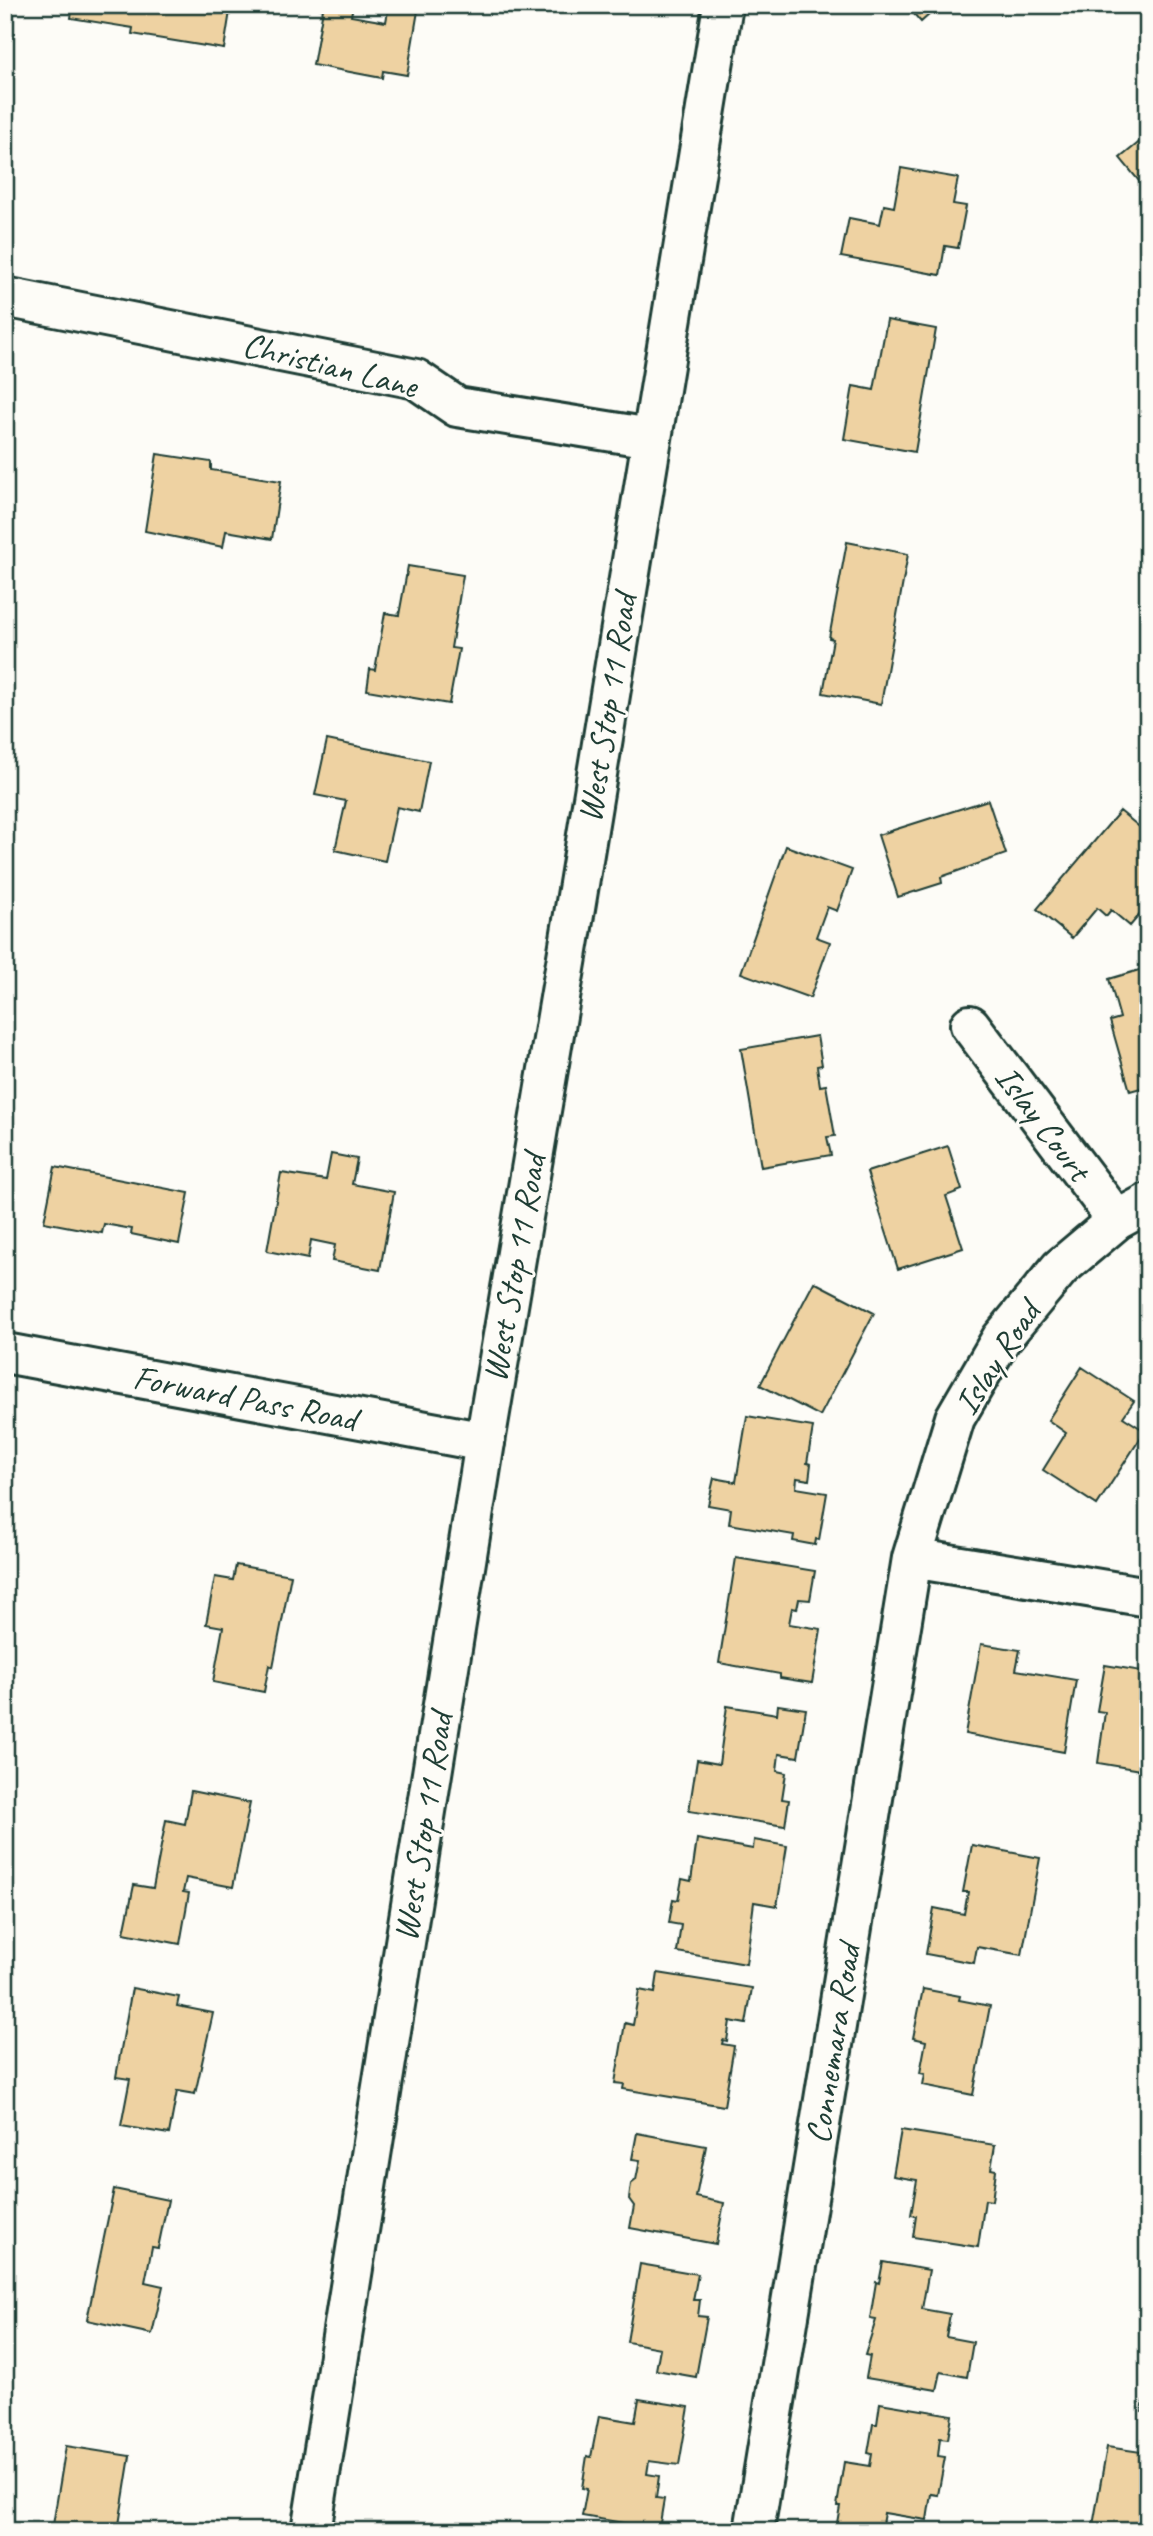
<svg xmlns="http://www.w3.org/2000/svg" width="1153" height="2536" font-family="Caveat,sans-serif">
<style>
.building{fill:#eed2a2;stroke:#1f3d34;stroke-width:2}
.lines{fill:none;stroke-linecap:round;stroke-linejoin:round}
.minor-casing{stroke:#1f3d34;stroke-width:44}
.secondary-casing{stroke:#1f3d34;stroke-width:44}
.minor{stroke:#fdfcf7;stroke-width:38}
.secondary{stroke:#fdfcf7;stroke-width:38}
.labels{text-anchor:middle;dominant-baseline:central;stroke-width:6;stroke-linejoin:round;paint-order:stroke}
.street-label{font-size:35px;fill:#1f3d34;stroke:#fdfcf7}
</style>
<rect width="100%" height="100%" fill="#fdfcf7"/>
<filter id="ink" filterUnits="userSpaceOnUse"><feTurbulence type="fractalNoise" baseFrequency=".0143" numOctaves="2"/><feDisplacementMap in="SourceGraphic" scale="14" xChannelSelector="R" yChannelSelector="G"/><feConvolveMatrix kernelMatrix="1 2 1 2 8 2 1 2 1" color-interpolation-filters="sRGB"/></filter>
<g filter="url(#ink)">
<path class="building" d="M73 5H231L224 49 132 34 133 28 71 18Z
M313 5H353L351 16 386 22 389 5H419L407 75 383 71 382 78 313 65 323 9 313 7Z
M906 5H940L921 22Z
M1148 135V192L1120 158Z
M901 168 958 178 953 204 966 206 958 248 945 246 940 275 841 257 849 218 880 224 884 205 894 207Z
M887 320 936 329 915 452 844 439 853 386 874 390Z
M157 454 211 462V470L281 481 272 539 226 531 223 547 145 531Z
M847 542 908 554 881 704 823 693 833 639 829 638Z
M408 566 463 575 451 648 459 649 449 704 367 690 370 669 375 670 385 613 399 615Z
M327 740 429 761 419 812 397 807 385 861 335 850 346 801 315 795Z
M988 800 1006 854 941 877 942 883 898 897 878 835Z
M1120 811 1148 834V905L1130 926 1111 910 1106 916 1097 908 1072 938 1037 909Z
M786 846 852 870 837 911 827 907 816 937 830 942 810 998 741 973Z
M1146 968 1148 1086 1130 1091 1110 1021 1120 1018 1109 979Z
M817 1036 822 1065 817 1066 820 1086 826 1085 835 1136 827 1137 831 1155 761 1167 741 1049Z
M948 1146 962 1190 946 1196 963 1248 898 1269 867 1172Z
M331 1154 357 1159 352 1184 394 1192 380 1270 332 1261 335 1245 311 1240 308 1259 267 1251 281 1173 326 1180Z
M55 1167 189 1193 179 1244 131 1234 132 1229 104 1224 102 1233 44 1222Z
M814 1282 874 1313 820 1416 760 1385Z
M1082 1367 1134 1401 1123 1417 1145 1431 1097 1505 1043 1470 1066 1433 1048 1420Z
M747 1416 813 1427 807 1463 811 1464 809 1480 797 1478 796 1488 827 1493 819 1540 816 1539 815 1545 793 1541 794 1535 729 1524 731 1509 708 1505 714 1478 736 1482Z
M736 1558 815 1571 810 1600 799 1599 797 1609 792 1608 789 1624 821 1629 812 1683 780 1678V1674L719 1663Z
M236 1565 291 1575 273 1667 269 1665 264 1692 213 1682 223 1627 206 1624 215 1577 233 1580Z
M981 1644 1020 1650 1016 1670 1076 1680 1064 1752 965 1734Z
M1105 1665 1148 1672V1773L1146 1771 1098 1763 1105 1712 1097 1711Z
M778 1705 806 1709 798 1757 779 1754 777 1771 786 1773 782 1799 789 1800 785 1826 689 1811 697 1760 719 1764 727 1706 777 1714Z
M191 1791 250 1803 233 1887 186 1878 183 1892 189 1893 180 1944 124 1933 134 1885 153 1888 166 1820 185 1824Z
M697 1839 753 1849 754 1840 787 1846 777 1906 754 1902 746 1964 677 1952 681 1925 669 1923 673 1899 678 1900 682 1879 691 1881Z
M972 1845 1040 1858 1022 1955 977 1947 974 1963 926 1954 934 1908 964 1914 968 1892H963Z
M658 1973 752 1988 746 2024 730 2021 727 2041 723 2040 722 2044 734 2046 724 2106 623 2089 624 2084 615 2083 625 2023 633 2025 639 1990 655 1993Z
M132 1988 179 1997 177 2006 213 2013 195 2094 177 2091 169 2134 121 2126 130 2079 116 2077Z
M923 1989 960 1996 959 2000 990 2006 973 2095 923 2085 925 2074 920 2073 926 2041 913 2038Z
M901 2130 995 2145 991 2169 996 2170 992 2201 985 2200 978 2247 913 2237 916 2216 911 2215 917 2180 893 2176Z
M637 2133 706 2146 696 2197 724 2203 716 2244 630 2228 634 2206 629 2199 631 2184 636 2180 640 2160 632 2159Z
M114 2189 168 2200 158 2248 152 2247 145 2282 163 2286 152 2334 87 2320Z
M883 2262 929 2270 922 2309 950 2314 946 2337 973 2342 967 2377 941 2372 937 2390 866 2378 870 2356 865 2355 876 2320 870 2319 876 2282 879 2283Z
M640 2264 698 2274 693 2300H700L698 2316 707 2317 696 2377 656 2370 660 2348 627 2342Z
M1148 2377V2413L1142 2412Z
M639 2399 689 2407 679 2465 649 2461 647 2474 659 2476 656 2498 664 2499 659 2529 582 2516 587 2489 582 2488 587 2456 591 2457 599 2416 635 2422Z
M880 2403 952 2415 948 2439 940 2438 938 2456 945 2457 938 2495 931 2494 927 2520 884 2513 881 2530 837 2523 840 2506H837L844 2462 870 2466 872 2454 868 2453 873 2424H877Z
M66 2446 130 2456 118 2531H52Z
M1107 2447 1148 2453V2531H1092Z"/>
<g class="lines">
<defs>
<path id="minor" d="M5 297 416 379 457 407 651 438
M970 1025 1117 1220
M5 1353 485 1442
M912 1558 1148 1597
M754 2531 912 1558 955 1418 1001 1339 1060 1268 1117 1220 1148 1203"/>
<path id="secondary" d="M311 2531 485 1442 570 939 723 5"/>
</defs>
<use href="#minor" class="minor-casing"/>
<use href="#secondary" class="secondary-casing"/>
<use href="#minor" class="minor"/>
<use href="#secondary" class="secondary"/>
</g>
</g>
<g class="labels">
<g class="street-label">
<text transform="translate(330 365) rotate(14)">Christian Lane</text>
<text transform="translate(607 708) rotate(-81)">West Stop 11 Road</text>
<text transform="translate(1043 1123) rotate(53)">Islay Court</text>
<text transform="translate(514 1268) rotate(-80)">West Stop 11 Road</text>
<text transform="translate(997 1358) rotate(-57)">Islay Road</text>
<text transform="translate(245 1398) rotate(11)">Forward Pass Road</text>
<text transform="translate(423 1827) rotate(-81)">West Stop 11 Road</text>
<text transform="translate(833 2044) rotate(-81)">Connemara Road</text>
</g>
</g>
<rect width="1153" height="2536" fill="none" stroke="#fdfcf7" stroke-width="28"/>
<rect x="14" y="14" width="1125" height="2508" fill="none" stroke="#1f3d34" stroke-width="2.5" filter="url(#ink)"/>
</svg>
